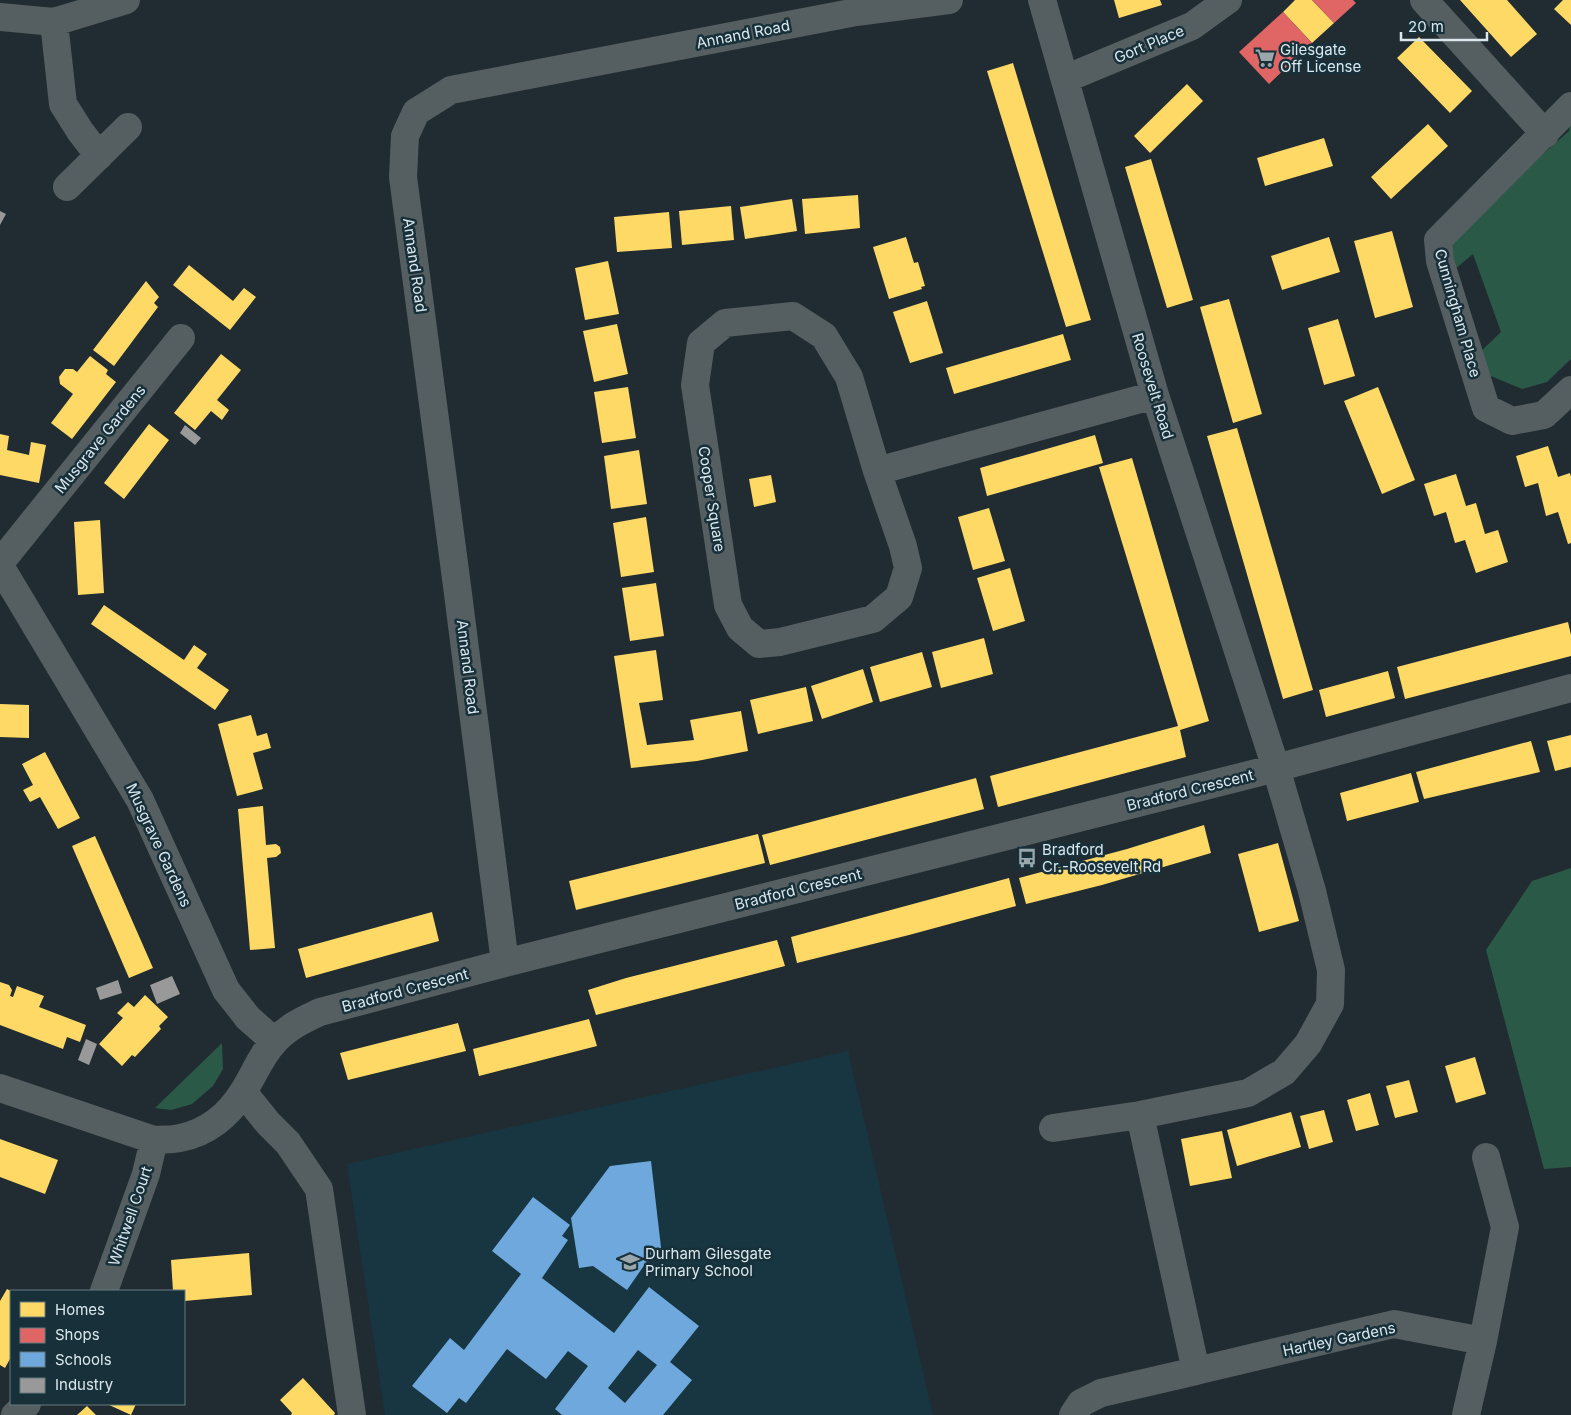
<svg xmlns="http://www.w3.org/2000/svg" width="1571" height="1415" font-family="Inter,sans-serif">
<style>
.built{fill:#173641}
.green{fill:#2a5947}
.homes{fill:#ffd966}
.shops{fill:#e06666}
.schools{fill:#6fa8dc;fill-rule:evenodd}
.industry{fill:#999}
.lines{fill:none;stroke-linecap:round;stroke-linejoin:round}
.minor{stroke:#555e61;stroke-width:28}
.labels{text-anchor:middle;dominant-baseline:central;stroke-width:5;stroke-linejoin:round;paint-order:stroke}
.street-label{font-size:15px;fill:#dae8ee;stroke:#183039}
.poi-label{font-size:15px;fill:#dae8ee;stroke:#183039;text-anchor:start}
</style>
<rect width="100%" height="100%" fill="#202c31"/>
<path class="built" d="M848 1051 933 1415H385L347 1164Z"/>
<path class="green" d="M1571 122V359L1547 382 1522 389 1486 374 1478 354 1501 332 1473 254 1455 269 1449 248 1526 156 1544 153 1569 131Z
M1571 868V1167L1544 1169 1486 950 1532 881Z
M222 1043 223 1069 213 1086 192 1104 171 1110 155 1108Z"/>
<path class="homes" d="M1114 0H1160L1162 5 1119 18Z
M1295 0H1312L1334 23 1312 43 1283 12Z
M1460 0H1507L1537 34 1511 57Z
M1563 0H1571V25L1554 9Z
M1419 37 1472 91 1450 113 1397 58Z
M1013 63 1091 320 1066 327 987 71Z
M1187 84 1203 101 1150 153 1134 136Z
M1428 124 1448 146 1391 199 1371 177Z
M1324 138 1333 166 1265 186 1257 158Z
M1151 159 1193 300 1167 308 1125 167Z
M858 195 860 228 805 234 802 199Z
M792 199 797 231 745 239 740 207Z
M731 206 734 240 682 245 679 211Z
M669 212 672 248 617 252 614 217Z
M1392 231 1413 307 1375 318 1354 241Z
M906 237 914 263 918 262 925 286 921 287 922 289 889 299 873 247Z
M1329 237 1340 272 1282 290 1271 256Z
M608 261 619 314 585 320 575 268Z
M189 265 233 301 244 288 256 297 230 330 173 285Z
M146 281 159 297 154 303 158 307 114 366 93 350Z
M1229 299 1262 414 1233 423 1200 307Z
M927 301 943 353 910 363 893 312Z
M1338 319 1355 376 1324 385 1308 328Z
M617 324 628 374 594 382 583 331Z
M1063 334 1071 360 954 394 946 368Z
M221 354 241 370 217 400 229 410 222 420 211 411 195 430 174 413Z
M90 356 108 370 106 374 116 382 72 439 51 423 73 394 60 384 59 377 65 369H73L77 372Z
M628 387 636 438 602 443 594 392Z
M1378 387 1415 480 1382 494 1344 401Z
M149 424 169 440 124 499 104 483Z
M1237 428 1313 690 1283 699 1207 436Z
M0 434 9 436 7 450 29 455 31 442 46 445 39 483 0 475Z
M1095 435 1103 463 987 496 980 468Z
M1548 446 1558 477 1570 473 1571 477V543L1568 544 1558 512 1546 516 1538 483 1525 487 1516 456Z
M639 450 647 504 611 509 604 456Z
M1132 458 1209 721 1180 730 1186 757 998 807 990 776 1178 726 1099 467Z
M1456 474 1466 506 1476 503 1485 534 1498 530 1508 562 1476 573 1465 540 1455 543 1446 512 1434 516 1424 484Z
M771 475 776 502 754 507 749 479Z
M989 508 1005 561 973 570 958 517Z
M646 517 654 572 621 577 613 523Z
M100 520 104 593 78 595 74 522Z
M1010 568 1025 621 993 631 977 578Z
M656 583 664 636 630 641 622 588Z
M104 605 184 660 194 645 207 654 197 668 229 690 215 710 91 624Z
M1568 622 1571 635V656L1405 699 1397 667Z
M984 638 993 674 941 688 932 652Z
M656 650 663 700 639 703 647 745 694 740 690 720 741 711 748 751 697 761 631 768 614 656Z
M922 652 932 687 880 702 870 667Z
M863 669 873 702 822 719 811 686Z
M1388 671 1395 698 1326 717 1319 690Z
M806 687 813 721 758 734 750 700Z
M0 704 29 705V738L0 737Z
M251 715 257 736 267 733 271 748 253 753 263 789 237 796 218 724Z
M1571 735V767L1555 771 1547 741Z
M1531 741 1540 772 1424 799 1416 772Z
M45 752 80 818 58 829 40 797 30 802 23 790 33 785 22 764Z
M1411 773 1419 802 1347 821 1340 793Z
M976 778 984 809 770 865 762 835Z
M263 806 266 845 276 844 280 847 281 853 276 857 267 858 275 948 250 950 238 809Z
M1204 825 1211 853 1102 885 1026 904 1019 878 1127 849Z
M758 834 765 863 576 910 569 881Z
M95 836 153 968 129 978 72 846Z
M1278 843 1299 921 1259 932 1238 854Z
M1009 878 1016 906 909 935 797 963 791 937Z
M432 912 439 941 306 978 298 949Z
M777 940 785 966 596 1015 588 990 626 978Z
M0 982 9 985 12 990 10 996 13 997 17 986 44 996 39 1007 86 1025 80 1042 67 1037 63 1049 0 1025Z
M145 995 168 1017 159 1026 161 1029 135 1057 132 1055 122 1066 99 1044 123 1018 117 1013 128 1002 134 1007Z
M589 1019 597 1046 479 1076 473 1049Z
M458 1023 466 1051 348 1080 340 1053Z
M1475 1057 1486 1094 1456 1103 1445 1066Z
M1409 1080 1418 1112 1395 1118 1386 1086Z
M1370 1093 1379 1125 1356 1131 1347 1100Z
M1324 1110 1333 1142 1309 1149 1300 1116Z
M1291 1112 1301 1147 1237 1166 1227 1130Z
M1222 1131 1232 1178 1190 1186 1181 1139Z
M0 1139 58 1160 45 1194 0 1177Z
M249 1253 252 1295 184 1301V1291H173L171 1260Z
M7 1289 11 1291V1357L5 1368 0 1365V1301Z
M303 1378 335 1413 334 1415H291L292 1413 280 1400Z
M107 1404H136L131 1415Z
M87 1406 96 1415H77Z"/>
<path class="shops" d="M1312 0H1353L1356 3 1334 23Z
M1283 12 1312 43 1269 84 1239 52Z"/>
<path class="schools" d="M651 1161 662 1256 650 1257 627 1290 593 1266 579 1268 571 1218 610 1166Z
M533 1197 570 1225 562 1236 568 1240 542 1278 614 1333 649 1287 699 1326 670 1362 692 1380 663 1415H562L555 1409 588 1366 568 1351 546 1379 507 1349 466 1403 459 1398 447 1413 412 1386 450 1338 464 1350 521 1274 492 1251ZM638 1350 657 1365 625 1403 608 1388Z"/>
<path class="industry" d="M0 211 6 214 0 225Z
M185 425 201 438 195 445 180 433Z
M172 976 180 994 157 1004 150 985Z
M118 980 122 993 100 1000 96 988Z
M86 1039 97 1044 89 1065 78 1060Z"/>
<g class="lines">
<path class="minor" d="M1042 0 1155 395 1276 768 1312 891 1331 970 1330 1004 1308 1044 1284 1072 1248 1093 1140 1115 1053 1128
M1424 0 1545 134
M0 17 54 22 126 0
M54 22 63 104 80 131 99 156
M1065 79 1192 26 1228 0
M1571 106 1438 240 1440 261 1486 408 1512 421 1544 415 1571 390
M67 187 128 127
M793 316 824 336 849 377 877 471 903 546 908 568 899 597 873 619 780 642 759 644 740 628 728 605 695 385 701 343 725 323Z
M877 471 1155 395
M0 563 181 338
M0 566 140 800 226 990 248 1018 274 1041
M505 963 457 586 403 177 405 136 416 112 451 90 856 12 949 0
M0 1088 154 1140C162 1139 172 1140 180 1138 207 1133 229 1115 243 1092 254 1075 261 1055 275 1041 288 1027 303 1020 320 1012L505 963 1276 768 1571 688
M243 1092 268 1123 288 1143 319 1189 352 1415
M1140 1115 1196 1371 1394 1324 1483 1341
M104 1291 146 1174 154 1140
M15 1415 27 1404
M1073 1415 1081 1403 1101 1393 1196 1371
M1466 1415 1483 1341 1505 1227 1486 1157"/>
</g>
<defs>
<symbol id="supermarket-bare" viewBox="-9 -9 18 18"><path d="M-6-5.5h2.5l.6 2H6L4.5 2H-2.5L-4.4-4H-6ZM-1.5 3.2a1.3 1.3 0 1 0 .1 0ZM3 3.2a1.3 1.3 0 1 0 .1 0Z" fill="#99a6ac" stroke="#183039" stroke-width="2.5" paint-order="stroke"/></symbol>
<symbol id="bus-bare" viewBox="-9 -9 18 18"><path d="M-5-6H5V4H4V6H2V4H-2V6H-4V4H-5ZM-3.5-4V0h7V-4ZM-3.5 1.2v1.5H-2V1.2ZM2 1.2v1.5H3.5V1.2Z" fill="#99a6ac" stroke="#183039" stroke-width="2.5" paint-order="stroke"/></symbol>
<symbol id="school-bare" viewBox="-9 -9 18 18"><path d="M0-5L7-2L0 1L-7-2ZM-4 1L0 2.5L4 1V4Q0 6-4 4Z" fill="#99a6ac" stroke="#183039" stroke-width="2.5" paint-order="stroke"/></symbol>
</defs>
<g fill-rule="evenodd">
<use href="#supermarket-bare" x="1251" y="44" width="28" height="28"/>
<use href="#bus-bare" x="1013" y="844" width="28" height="28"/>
<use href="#school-bare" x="616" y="1248" width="28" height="28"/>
</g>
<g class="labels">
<g class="street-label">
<text transform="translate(743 34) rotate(-11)">Annand Road</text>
<text transform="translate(1149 44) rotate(-23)">Gort Place</text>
<text transform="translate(415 265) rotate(82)">Annand Road</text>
<text transform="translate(1458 313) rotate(74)">Cunningham Place</text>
<text transform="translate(1153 386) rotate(73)">Roosevelt Road</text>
<text transform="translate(100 439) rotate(-51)">Musgrave Gardens</text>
<text transform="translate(712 499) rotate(81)">Cooper Square</text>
<text transform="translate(468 667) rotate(83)">Annand Road</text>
<text transform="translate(1190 790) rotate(-14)">Bradford Crescent</text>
<text transform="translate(159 845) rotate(65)">Musgrave Gardens</text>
<text transform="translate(798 889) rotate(-14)">Bradford Crescent</text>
<text transform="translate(405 990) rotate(-15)">Bradford Crescent</text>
<text transform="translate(130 1216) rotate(-71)">Whitwell Court</text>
<text transform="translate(1339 1339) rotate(-12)">Hartley Gardens</text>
</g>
<g class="poi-label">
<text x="1280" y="49">Gilesgate<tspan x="1280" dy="17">Off License</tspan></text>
<text x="1042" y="849">Bradford<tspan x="1042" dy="17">Cr.-Roosevelt Rd</tspan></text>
<text x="645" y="1253">Durham Gilesgate<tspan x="645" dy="17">Primary School</tspan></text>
</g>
</g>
<rect x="10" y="1290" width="175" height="115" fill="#183039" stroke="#667a81"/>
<rect x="20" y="1302" width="25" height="15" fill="#ffd966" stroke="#667a81"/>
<text x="55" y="1315" font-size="15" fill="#dae8ee">Homes</text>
<rect x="20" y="1328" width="25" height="15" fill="#e06666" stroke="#667a81"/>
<text x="55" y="1340" font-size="15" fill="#dae8ee">Shops</text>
<rect x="20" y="1352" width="25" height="15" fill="#6fa8dc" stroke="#667a81"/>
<text x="55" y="1365" font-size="15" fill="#dae8ee">Schools</text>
<rect x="20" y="1378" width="25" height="15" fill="#999999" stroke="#667a81"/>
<text x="55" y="1390" font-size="15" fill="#dae8ee">Industry</text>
<path d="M1401 32v8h86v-8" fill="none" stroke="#dae8ee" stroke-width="2.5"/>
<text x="1408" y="32" font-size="15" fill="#dae8ee" stroke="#183039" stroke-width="4" paint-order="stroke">20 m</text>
</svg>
